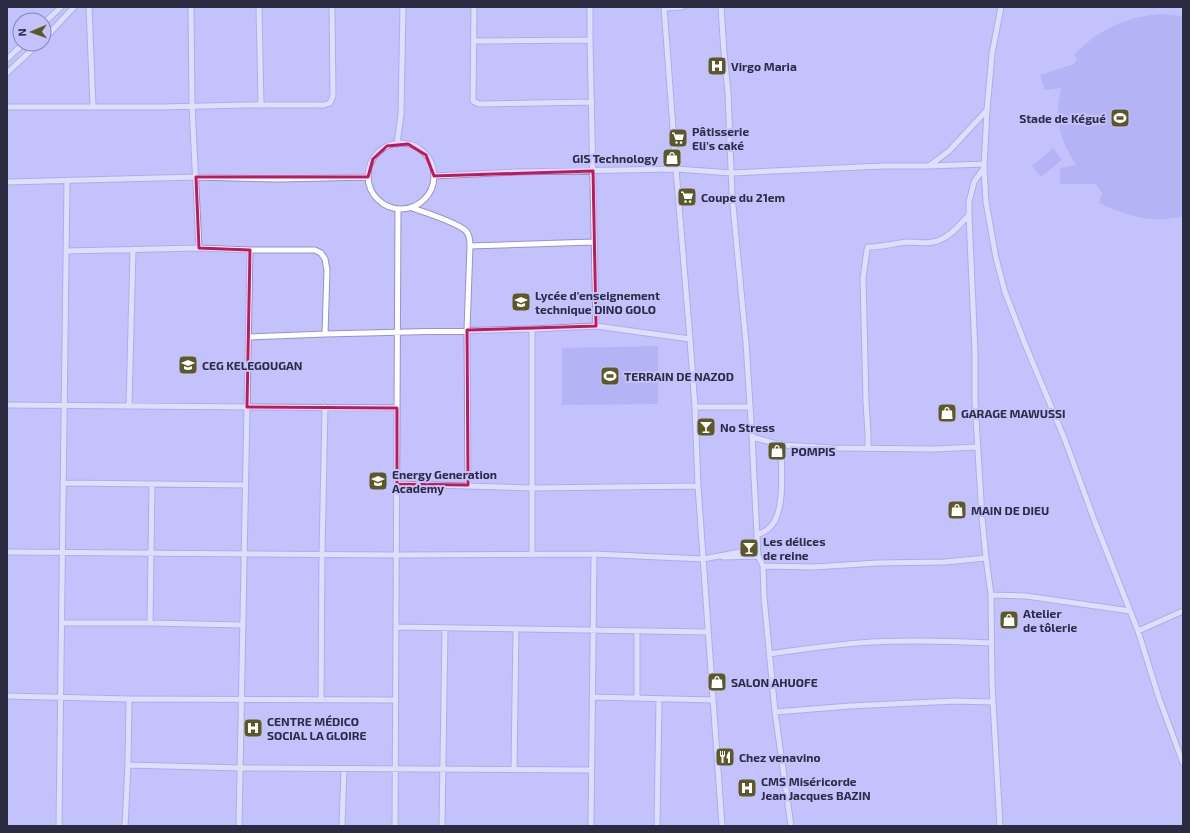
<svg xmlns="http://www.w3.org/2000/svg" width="1190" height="833" font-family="'Exo 2',sans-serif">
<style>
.green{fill:#a3a0ea}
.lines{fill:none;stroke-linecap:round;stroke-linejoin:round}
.street-casing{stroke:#9493cb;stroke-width:7}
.street{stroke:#fff;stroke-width:5}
.marked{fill:none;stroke:#c2185b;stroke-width:3;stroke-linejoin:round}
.labels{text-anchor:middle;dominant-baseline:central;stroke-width:4;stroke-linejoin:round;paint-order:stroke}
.poi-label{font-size:12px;font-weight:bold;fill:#2c2b42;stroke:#c3c2fd;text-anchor:start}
</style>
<rect width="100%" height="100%" fill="#c3c2fd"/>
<path class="green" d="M1161 14 1183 16V216C1154 224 1126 216 1099 203L1102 193 1096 184H1060V168L1076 165C1059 137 1054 121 1061 88L1045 90 1040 75 1074 64 1077 58 1074 55C1099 29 1125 17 1161 14Z
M1053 148 1062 160 1041 177 1032 166Z
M658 346V404L562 405V348Z"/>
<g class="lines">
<defs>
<path id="street" d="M89 7 93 107
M191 7 192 106 199 248
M259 7 261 105
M474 7 473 101 479 104 592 102
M590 7V40L596 326
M664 7 676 169 690 339 695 407 698 486 722 826
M721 7 724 53 728 92 732 195 746 343 752 437 758 556 763 566 764 597 775 712 791 826
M1001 7 992 54 987 110 984 168 986 202 996 258 1005 292 1025 344 1065 440 1095 522 1138 631 1159 698 1183 763
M665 8 682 7
M44 23 61 7
M44 39 74 7
M474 41 590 40
M7 59 23 44
M7 73 38 44
M7 107H163L244 105H324L330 103 333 96 332 7
M368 176a33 33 0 1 1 66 0a33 33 0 1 1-66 0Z
M397 144 401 114 403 7
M929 166 984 164
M984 168 974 182 969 202V215L975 352V401L982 518 986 558 991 595 992 684 1000 826
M434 176 516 172 676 169 732 173 883 166H929L949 151 987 110
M7 182 196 177 280 179 368 177
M412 208C424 212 458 223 466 231 470 235 470 241 470 246
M66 251 199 248 250 250H315L321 253 325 259 327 270 325 334
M249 337 325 334 532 329 596 326 690 339
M7 405 397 408
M129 406 133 249
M695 407H750
M752 437 781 445 833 448 934 449 978 447
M868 448V433L866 402 863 278 867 250 868 247C882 247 895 243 909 242 920 242 930 245 940 240 952 235 960 224 969 215
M63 483 246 485
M397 484 531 488 698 486
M468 485 467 330 470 246 594 242
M757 535C761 533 767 531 770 527 786 513 781 466 781 445
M7 552 396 555 594 554 703 559 735 553 747 551 758 552
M532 555V329
M723 557 758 556
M763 566 814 567 877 563 945 562 986 558
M991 595 1026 596 1130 611
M62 623H150L243 625
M150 623 152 484
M396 627 708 632
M1138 631 1183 611
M769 654C803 649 837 644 872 642 912 640 951 641 991 643
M7 696 129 699 396 700
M592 697 713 700
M637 699V631
M321 700 322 554 325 407
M775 712 850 706 956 701 993 702
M128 765 240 768 591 770
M514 770 516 629
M59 826 67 181
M125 826 128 765 129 699
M239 826 250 250
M342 826 344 769
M395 826 398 209
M442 826 445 628
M591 826 594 554
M657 826 659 699"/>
</defs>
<use href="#street" class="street-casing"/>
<use href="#street" class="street"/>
</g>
<path d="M0 0H1190V833H0ZM408 144 426 155 434 176 593 171 596 326 467 330 468 485 397 484V408L247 407 250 250 199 248 196 177H368L373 159 387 146Z" fill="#c3c2fd" fill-opacity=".55" fill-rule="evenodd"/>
<path class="marked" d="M408 144 426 155 434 176 593 171 596 326 467 330 468 485 397 484V408L247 407 250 250 199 248 196 177H368L373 159 387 146Z"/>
<defs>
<symbol id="hospital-square" viewBox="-11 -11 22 22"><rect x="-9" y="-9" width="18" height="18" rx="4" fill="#5d5926" stroke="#c3c2fd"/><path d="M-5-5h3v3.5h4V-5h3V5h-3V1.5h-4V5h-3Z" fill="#fff"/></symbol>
<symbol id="stadium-square" viewBox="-11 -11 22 22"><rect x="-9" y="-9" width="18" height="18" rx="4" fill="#5d5926" stroke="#c3c2fd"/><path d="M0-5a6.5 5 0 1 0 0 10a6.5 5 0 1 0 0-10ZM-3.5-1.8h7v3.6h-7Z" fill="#fff"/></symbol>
<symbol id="supermarket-square" viewBox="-11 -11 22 22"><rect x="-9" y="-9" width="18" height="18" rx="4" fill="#5d5926" stroke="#c3c2fd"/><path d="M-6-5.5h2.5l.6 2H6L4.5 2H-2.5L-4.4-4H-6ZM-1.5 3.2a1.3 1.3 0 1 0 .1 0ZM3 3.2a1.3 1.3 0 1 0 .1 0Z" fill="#fff"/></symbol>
<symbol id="shop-square" viewBox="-11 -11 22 22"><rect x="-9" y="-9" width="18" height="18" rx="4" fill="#5d5926" stroke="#c3c2fd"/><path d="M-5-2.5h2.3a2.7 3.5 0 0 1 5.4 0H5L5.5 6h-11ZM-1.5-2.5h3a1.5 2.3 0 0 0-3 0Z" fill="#fff"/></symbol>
<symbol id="school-square" viewBox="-11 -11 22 22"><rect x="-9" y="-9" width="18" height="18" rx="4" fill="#5d5926" stroke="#c3c2fd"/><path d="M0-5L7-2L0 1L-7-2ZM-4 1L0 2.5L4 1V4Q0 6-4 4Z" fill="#fff"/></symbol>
<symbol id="bar-square" viewBox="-11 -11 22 22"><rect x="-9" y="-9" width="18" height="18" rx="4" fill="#5d5926" stroke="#c3c2fd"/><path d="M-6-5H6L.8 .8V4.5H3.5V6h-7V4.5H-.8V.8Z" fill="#fff"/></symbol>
<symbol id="university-square" viewBox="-11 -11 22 22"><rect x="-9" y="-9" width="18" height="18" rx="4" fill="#5d5926" stroke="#c3c2fd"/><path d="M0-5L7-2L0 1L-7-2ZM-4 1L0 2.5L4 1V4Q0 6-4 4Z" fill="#fff"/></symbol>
<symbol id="restaurant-square" viewBox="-11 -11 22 22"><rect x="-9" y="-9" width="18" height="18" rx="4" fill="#5d5926" stroke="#c3c2fd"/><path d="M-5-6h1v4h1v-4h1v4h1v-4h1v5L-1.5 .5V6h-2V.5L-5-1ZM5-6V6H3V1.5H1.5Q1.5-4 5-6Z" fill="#fff"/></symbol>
</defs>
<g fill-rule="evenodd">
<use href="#hospital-square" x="706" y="55" width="22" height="22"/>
<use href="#stadium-square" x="1109" y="107" width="22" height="22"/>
<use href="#supermarket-square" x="667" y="127" width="22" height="22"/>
<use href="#shop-square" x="661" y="147" width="22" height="22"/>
<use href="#supermarket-square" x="676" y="186" width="22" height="22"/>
<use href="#school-square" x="510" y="291" width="22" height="22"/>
<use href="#school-square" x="177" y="354" width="22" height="22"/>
<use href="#stadium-square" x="599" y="365" width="22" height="22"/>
<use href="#shop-square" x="936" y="402" width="22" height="22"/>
<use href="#bar-square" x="695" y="416" width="22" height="22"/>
<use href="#shop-square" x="766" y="440" width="22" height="22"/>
<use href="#university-square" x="367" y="470" width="22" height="22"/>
<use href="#shop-square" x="946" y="499" width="22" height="22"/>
<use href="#bar-square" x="738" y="537" width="22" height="22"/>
<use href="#shop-square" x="998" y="609" width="22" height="22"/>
<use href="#shop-square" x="706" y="671" width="22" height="22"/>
<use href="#hospital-square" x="242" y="717" width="22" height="22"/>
<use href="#restaurant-square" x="714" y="746" width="22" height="22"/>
<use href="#hospital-square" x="736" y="777" width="22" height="22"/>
</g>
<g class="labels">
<g class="poi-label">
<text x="731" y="66">Virgo Maria</text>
<text x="1106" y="118" text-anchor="end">Stade de Kégué</text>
<text x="692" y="131">Pâtisserie<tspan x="692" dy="14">Eli's caké</tspan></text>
<text x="658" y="158" text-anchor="end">GIS Technology</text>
<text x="701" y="197">Coupe du 21em</text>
<text x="535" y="295">Lycée d'enseignement<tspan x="535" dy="14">technique DINO GOLO</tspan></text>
<text x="202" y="365">CEG KELEGOUGAN</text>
<text x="624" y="376">TERRAIN DE NAZOD</text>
<text x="961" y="413">GARAGE MAWUSSI</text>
<text x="720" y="427">No Stress</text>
<text x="791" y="451">POMPIS</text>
<text x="392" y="474">Energy Generation<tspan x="392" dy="14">Academy</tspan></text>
<text x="971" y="510">MAIN DE DIEU</text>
<text x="763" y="541">Les délices<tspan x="763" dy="14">de reine</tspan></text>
<text x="1023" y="613">Atelier<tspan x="1023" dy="14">de tôlerie</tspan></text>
<text x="731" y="682">SALON AHUOFE</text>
<text x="267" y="721">CENTRE MÉDICO<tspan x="267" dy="14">SOCIAL LA GLOIRE</tspan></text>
<text x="739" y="757">Chez venavino</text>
<text x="761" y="781">CMS Miséricorde<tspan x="761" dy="14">Jean Jacques BAZIN</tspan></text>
</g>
</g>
<rect width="1190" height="833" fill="none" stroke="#2c2b42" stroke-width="16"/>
<g transform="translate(32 32) rotate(268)"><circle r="19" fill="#c3c2fd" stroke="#8786b2"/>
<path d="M0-3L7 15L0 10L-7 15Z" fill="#5d5926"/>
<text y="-6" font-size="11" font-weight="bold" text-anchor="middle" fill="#2c2b42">N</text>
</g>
</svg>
